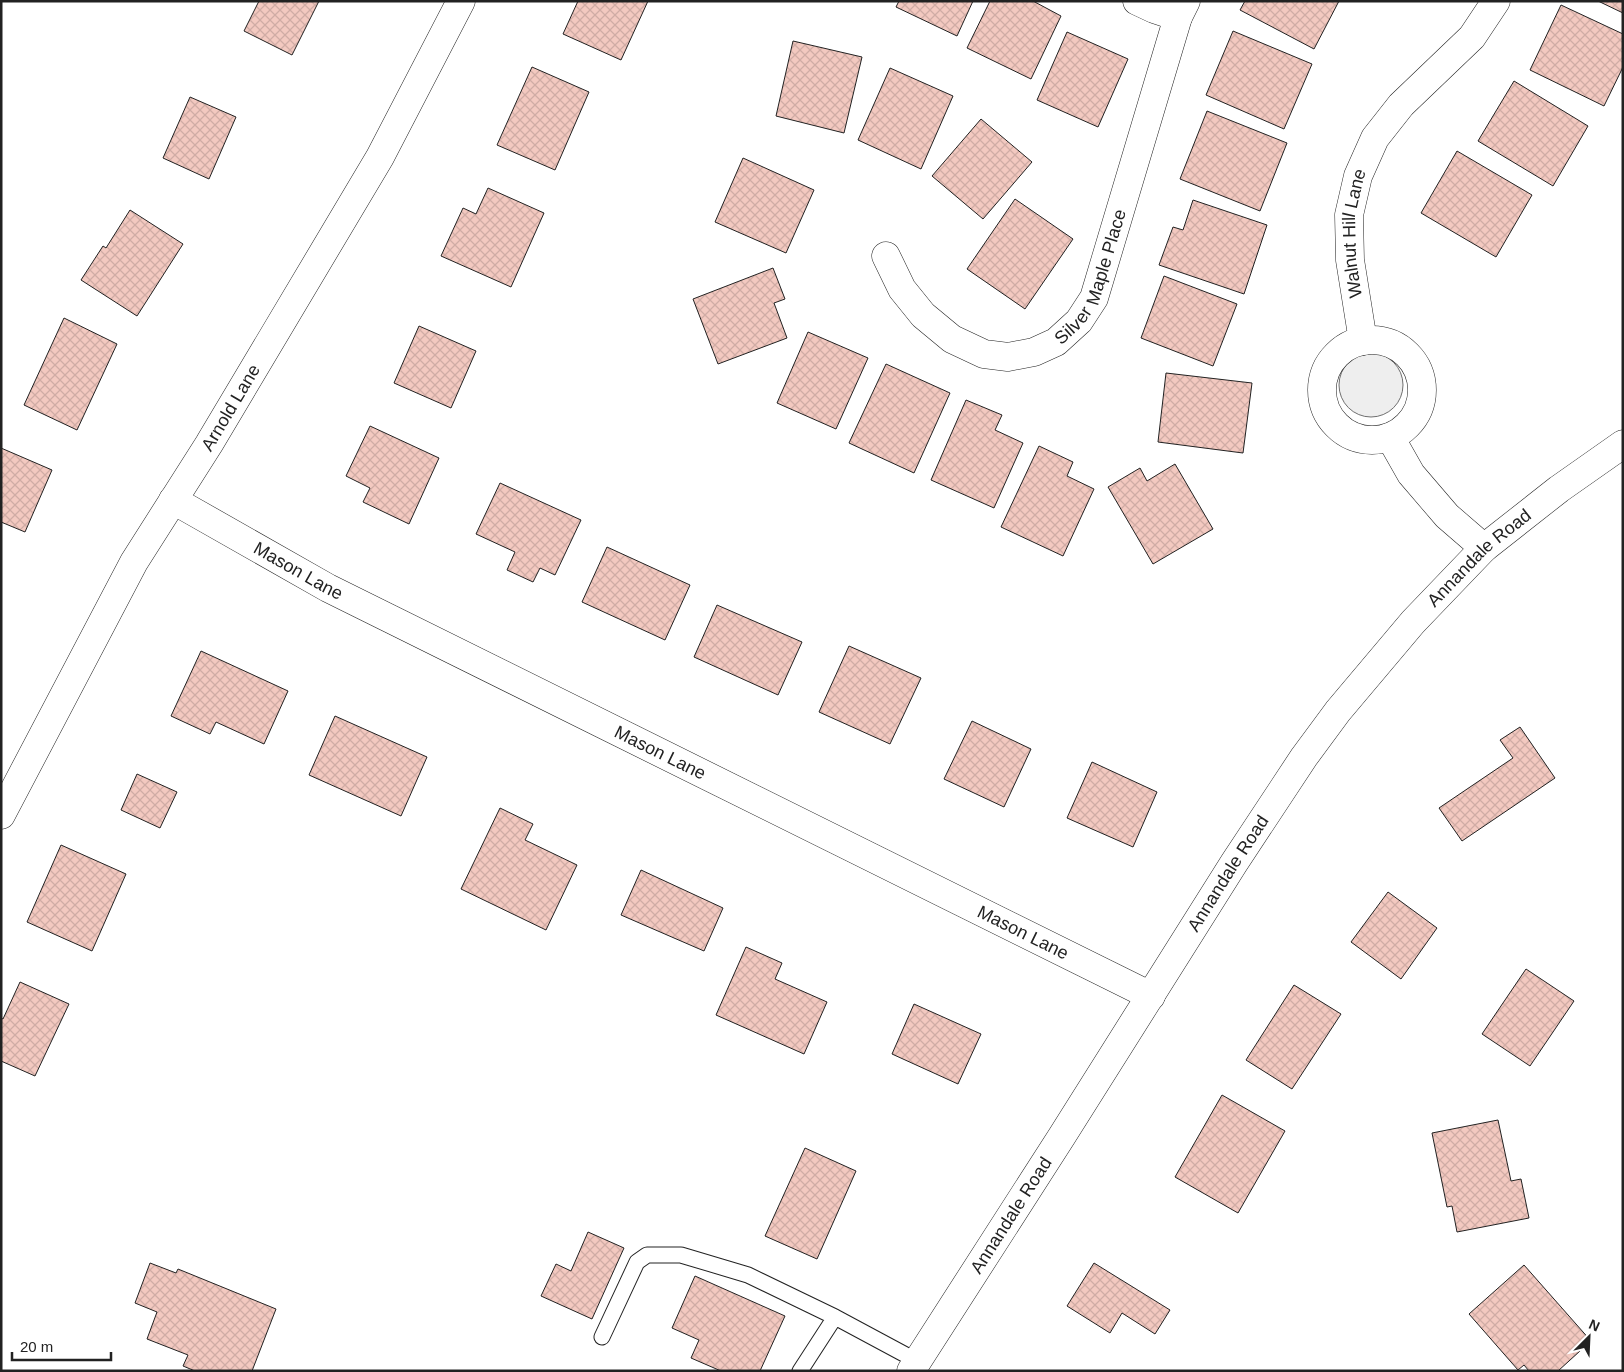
<svg xmlns="http://www.w3.org/2000/svg" width="1624" height="1372" font-family="Helvetica,sans-serif">
<style>
.grass{fill:#eee;stroke:#6f6f6f}
.building{fill:url(#building-cross-hatch);stroke:#222}
.lines{fill:none;stroke-linecap:round;stroke-linejoin:round}
.lane-casing{stroke:#222;stroke-width:17}
.street-casing{stroke:#222;stroke-width:29}
.secondary-casing{stroke:#222;stroke-width:29}
.lane{stroke:#fff;stroke-width:15}
.street{stroke:#fff;stroke-width:28}
.secondary{stroke:#fff;stroke-width:28}
.labels{text-anchor:middle;dominant-baseline:central;stroke-width:4;stroke-linejoin:round;paint-order:stroke}
.street-label{font-size:18px;fill:#222;stroke:#fff}
</style>
<defs>
<pattern id="building-cross-hatch" width="8" height="8" patternUnits="userSpaceOnUse" patternTransform="scale(1.25)"><rect width="8" height="8" fill="#f3c9c0"/><path d="M0 0l8 8M0 8l8-8" fill="none" stroke="#d0aca5"/></pattern>
</defs>
<rect width="100%" height="100%" fill="#fff"/>
<path class="grass" d="M1339 385a32 32 0 1 1 64 0a32 32 0 1 1-64 0Z"/>
<path class="building" d="M259 1H319L292 55 244 31Z
M578 1H648L621 60 563 34Z
M899 1H973L957 36 896 7Z
M990 1H1033L1061 16 1031 79 967 48Z
M1245 1H1339L1314 49 1240 10Z
M1598 1H1623V13Z
M1561 5 1623 34V67L1604 106 1530 70Z
M1233 31 1312 64 1284 129 1206 95Z
M1067 32 1128 59 1098 127 1037 100Z
M793 41 862 57 844 133 776 116Z
M532 67 589 92 555 170 497 145Z
M890 68 953 96 921 169 858 140Z
M1514 81 1588 126 1553 186 1478 141Z
M190 97 236 117 209 179 163 158Z
M1207 111 1287 143 1260 211 1180 179Z
M981 119 1032 162 983 219 932 176Z
M1457 151 1532 195 1496 257 1421 213Z
M743 158 814 190 786 253 715 222Z
M488 188 544 213 511 287 441 256 463 208 476 214Z
M1015 199 1073 239 1025 309 967 269Z
M1193 200 1267 225 1244 294 1159 265 1173 227 1183 230Z
M130 210 183 244 137 316 81 280 103 246 106 248Z
M773 268 785 299 774 303 787 338 718 364 693 299Z
M1164 276 1237 304 1213 366 1141 338Z
M64 318 117 344 77 430 24 405Z
M419 326 476 351 451 408 394 383Z
M808 332 868 358 836 429 777 403Z
M886 364 950 393 914 473 849 443Z
M1166 373 1252 383 1243 453 1158 442Z
M966 400 1002 415 995 430 1023 443 994 508 931 480Z
M370 426 439 458 409 524 363 502 370 488 346 476Z
M1039 446 1073 462 1067 476 1094 489 1063 556 1001 527Z
M1 448 52 470 25 532 1 522Z
M1175 464 1213 529 1153 564 1108 487 1140 468 1147 481Z
M500 483 581 520 555 575 540 568 533 582 507 570 515 552 476 534Z
M607 547 690 585 665 640 582 602Z
M717 605 802 642 778 695 694 657Z
M849 646 921 678 890 744 819 712Z
M201 651 288 691 264 744 216 722 210 734 171 716Z
M335 716 427 757 401 816 309 775Z
M972 721 1031 749 1004 807 944 779Z
M1520 727 1555 778 1462 841 1439 808 1513 758 1500 740Z
M1092 762 1157 792 1133 847 1067 818Z
M137 774 177 792 160 828 121 810Z
M500 808 533 824 525 840 577 865 546 930 461 889Z
M61 845 126 874 92 951 27 922Z
M641 870 723 908 704 951 621 915Z
M1388 892 1437 928 1401 979 1351 942Z
M746 947 782 963 775 979 827 1002 804 1054 716 1015Z
M1526 969 1574 1001 1530 1066 1482 1034Z
M20 982 69 1004 35 1076 1 1061V1018L3 1019Z
M1294 985 1341 1014 1292 1089 1246 1060Z
M914 1004 981 1034 958 1084 892 1054Z
M1222 1095 1285 1131 1238 1213 1175 1177Z
M1498 1120 1511 1181 1521 1179 1529 1218 1457 1232 1452 1206 1447 1207 1432 1133Z
M805 1148 856 1171 817 1259 765 1236Z
M588 1232 624 1248 592 1319 541 1296 556 1264 571 1271Z
M150 1263 176 1273 178 1269 276 1309 252 1371H195L183 1366 188 1355 147 1339 157 1312 135 1303Z
M1094 1263 1170 1310 1155 1334 1122 1313 1110 1333 1067 1306Z
M1524 1265 1591 1341 1558 1371H1529L1524 1365 1518 1370 1469 1314Z
M695 1276 785 1316 760 1371H721L691 1358 699 1340 672 1328Z"/>
<g class="lines">
<defs>
<path id="lane" d="M602 1337 637 1262 647 1255H681L748 1275 835 1317 917 1361
M800 1371 835 1317"/>
<g id="street">
<path d="M1137 1 1154 9 1178 17"/>
<path id="s1" d="M886 256 902 289 923 315 952 339 984 354 1008 357 1034 352 1056 342 1079 321 1094 298 1178 17 1186 1"/>
<circle cx="1372" cy="390" r="50"/>
<path id="s2" d="M1363 341 1350 260 1349 215 1358 176 1375 138 1401 105 1472 37 1496 1"/>
<path d="M1390 437 1411 474 1447 516 1484 548"/>
<path id="s3" d="M173 500 328 588 1151 996"/>
<path id="s4" d="M1 815 134 562 209 444 380 157 461 1"/>
</g>
<g id="secondary">
<path id="s5" d="M911 1371 1062 1136 1234 863 1304 757 1338 711 1413 622 1484 548 1559 489 1623 444"/>
</g>
</defs>
<use href="#lane" class="lane-casing"/>
<use href="#street" class="street-casing"/>
<use href="#secondary" class="secondary-casing"/>
<use href="#lane" class="lane"/>
<use href="#street" class="street"/>
<use href="#secondary" class="secondary"/>
</g>
<g class="labels">
<g class="street-label">
<text stroke="none"><textPath href="#s2" startOffset="109">Walnut Hill Lane</textPath></text>
<text stroke="none"><textPath href="#s1" startOffset="294">Silver Maple Place</textPath></text>
<text stroke="none"><textPath href="#s4" startOffset="468">Arnold Lane</textPath></text>
<text stroke="none"><textPath href="#s5" startOffset="995">Annandale Road</textPath></text>
<text stroke="none"><textPath href="#s3" startOffset="144">Mason Lane</textPath></text>
<text stroke="none"><textPath href="#s3" startOffset="549">Mason Lane</textPath></text>
<text stroke="none"><textPath href="#s5" startOffset="590">Annandale Road</textPath></text>
<text stroke="none"><textPath href="#s3" startOffset="954">Mason Lane</textPath></text>
<text stroke="none"><textPath href="#s5" startOffset="185">Annandale Road</textPath></text>
</g>
</g>
<rect width="1624" height="1372" fill="none" stroke="#222222" stroke-width="5"/>
<g transform="translate(1589 1337) rotate(24)" stroke="#ffffff" stroke-width="4" paint-order="stroke">
<path d="M0-4L9 19L0 12L-9 19Z" fill="#222222"/>
<text y="-8" font-size="14" font-weight="bold" text-anchor="middle" fill="#222222">N</text>
</g>
<path d="M12 1352v8h99v-8" fill="none" stroke="#222222" stroke-width="2.5"/>
<text x="20" y="1352" font-size="15" fill="#222222" stroke="#ffffff" stroke-width="4" paint-order="stroke">20 m</text>
</svg>
